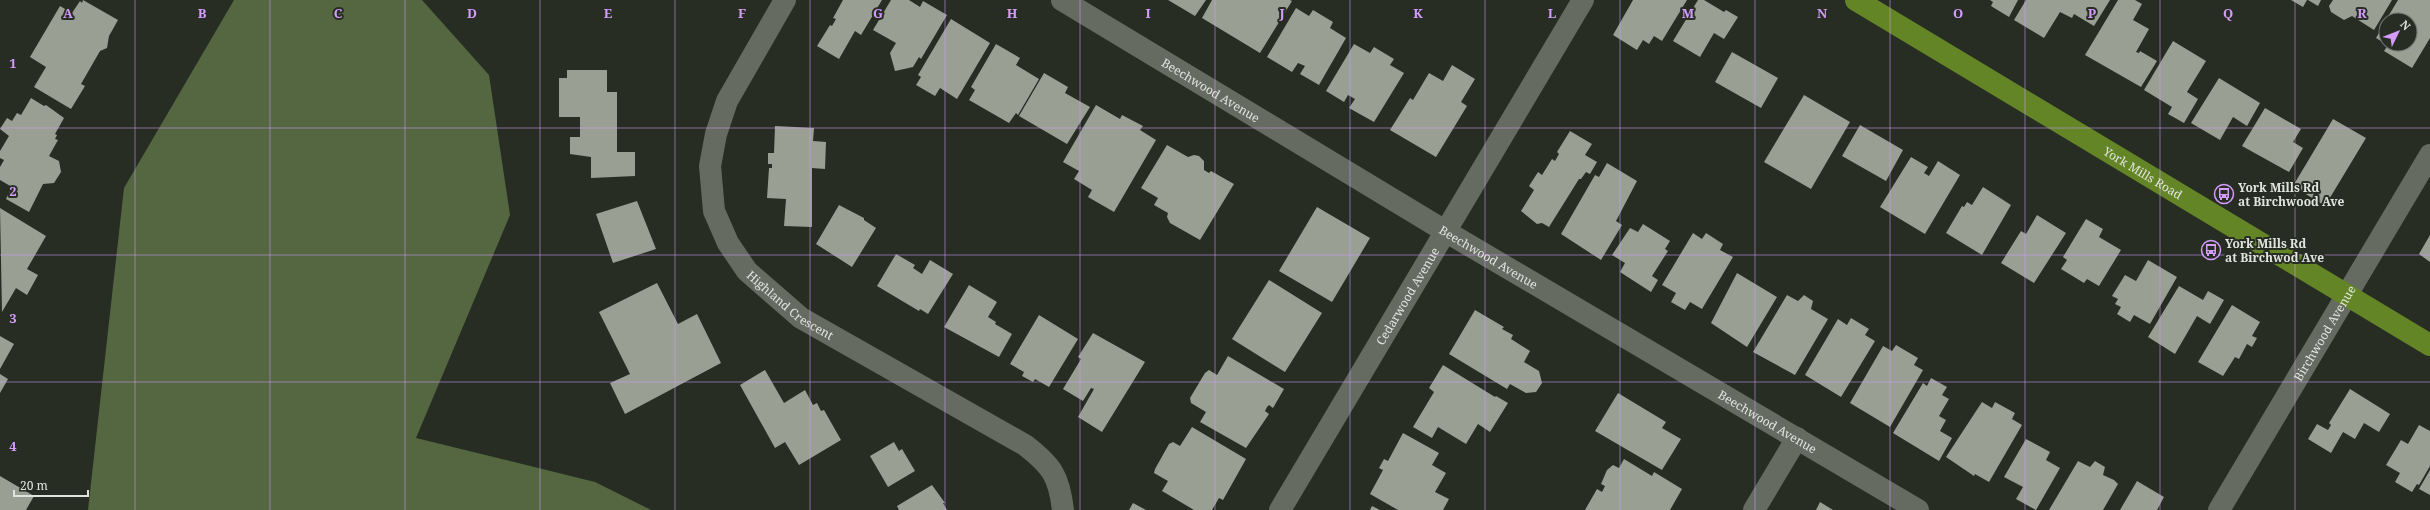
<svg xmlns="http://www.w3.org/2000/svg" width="2430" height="510" font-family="'Noto Serif',serif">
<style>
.forest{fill:#546741}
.building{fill:#999f93}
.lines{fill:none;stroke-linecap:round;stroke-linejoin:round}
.minor{stroke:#656b60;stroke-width:22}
.major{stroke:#638526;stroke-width:22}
.grid{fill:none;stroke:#d49cfc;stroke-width:1;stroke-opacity:0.55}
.labels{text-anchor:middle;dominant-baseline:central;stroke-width:4;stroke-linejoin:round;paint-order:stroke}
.street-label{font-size:12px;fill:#e1e4de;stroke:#282d24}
.poi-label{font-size:12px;font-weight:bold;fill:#e1e4de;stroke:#282d24;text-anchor:start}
.grid-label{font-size:13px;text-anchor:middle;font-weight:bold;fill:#d49cfc;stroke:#282d24;stroke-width:4;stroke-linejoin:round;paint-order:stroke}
</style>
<rect width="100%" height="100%" fill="#282d24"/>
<path class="forest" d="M234 0H422L489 75 510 215 416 438 595 482 651 510H88L124 188Z"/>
<path class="building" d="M83 0 118 20 109 36 107 48 100 51 81 84 85 86 71 109 34 87 46 67 30 57 60 6 72 13 80 1 82 3Z
M843 0H882L861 35 855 31 839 59 817 46 830 25 832 26 836 19 833 18Z
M891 0H909L920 7 923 1 947 15 921 59 919 57 913 67 895 71 890 53 896 43 873 30Z
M1168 0H1206L1195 16Z
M1212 0H1290L1292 1 1260 53 1202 18Z
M1633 0H1687L1662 41 1654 36 1649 44 1643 40 1637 50 1613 35Z
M1698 0H1704L1724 12 1726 10 1738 17 1724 39 1714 33 1700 57 1673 41Z
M1990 0H2018L2009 17 1991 6 1993 2Z
M2026 0H2110L2094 26 2074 14 2072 18 2060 12 2044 38 2014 20Z
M2118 0H2135L2142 4 2133 20 2149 29 2136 52 2139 53 2140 51 2157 61 2141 87 2085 55Z
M2291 0H2307L2303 7Z
M2308 0H2321L2318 6Z
M2333 0H2392L2374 30 2352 16 2344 20 2331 12 2329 6Z
M2398 0H2430V38L2412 68 2384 51 2388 45 2386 44H2410V20H2386Z
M1296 8 1309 16 1313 10 1333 22 1330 28 1346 38 1319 85 1300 74 1305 66 1298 63 1292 72 1267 57Z
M951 19 990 43 957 99 940 88 935 96 916 85 921 77 918 75Z
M2386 21V44L2376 38Z
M2173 41 2206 61 2187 92 2198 99 2184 123 2168 114 2172 107 2144 90Z
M996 44 1020 58 1016 65 1039 79 1018 115 1016 113 1009 123 969 100 975 90 971 87Z
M1354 44 1370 53 1374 47 1394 59 1390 65 1404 73 1374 122 1349 108 1355 99 1348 95 1344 102 1326 91Z
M1732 52 1778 78 1761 108 1715 82Z
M1452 65 1475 79 1461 102 1467 106 1436 157 1390 130 1410 98 1413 100 1429 73 1443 81Z
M567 70H607V92H617V152H635V176L591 178V157L570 154V137H580V117H559V78H567Z
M1044 73 1068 87 1065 93 1090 107 1067 144 1019 116Z
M2219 78 2260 103 2247 126 2233 117 2220 140 2191 123Z
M1804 95 1850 122 1811 189 1764 162Z
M31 98 44 106 46 105 64 118 55 134 57 135 55 139 58 140 49 156 59 161 61 172 54 183 43 184 29 212 6 199 12 187 0 180V167L4 160 0 158V151L9 136 0 129 7 118 12 121 17 113 21 115Z
M1096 105 1120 119 1122 115 1143 126 1140 130 1156 140 1114 212 1088 197 1092 190 1074 179 1079 171 1063 162Z
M2265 108 2301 129 2293 142 2303 148 2289 172 2242 146Z
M2333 119 2366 138 2325 206 2293 186Z
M1860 125 1903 150 1886 181 1842 156Z
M775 126 814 128 813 141 826 142 825 169 812 168V227L784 226 786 199 767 198 769 168H772V164H768V153H774Z
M1570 131 1592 144 1585 155 1597 162 1590 174 1586 172 1581 179H1579L1549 227 1542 223 1537 224 1521 211 1534 190 1529 186 1538 172 1542 175 1552 159 1555 161 1559 154 1557 152Z
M1167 145 1188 157 1194 155 1199 156 1204 161V170L1209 173 1211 171 1234 184 1200 240 1170 223 1167 217 1168 213 1154 205 1158 198 1141 188Z
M1911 157 1928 167 1924 173 1929 176 1938 161 1960 175 1925 234 1880 207Z
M1607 163 1637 181 1616 221 1622 225 1601 260 1561 234 1595 175 1599 177Z
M1983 187 2011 205 1982 255 1946 233 1962 206 1964 207 1967 202 1972 205Z
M637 201 656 249 613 263 596 214Z
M839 205 864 218V220L876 228 852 267 816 244Z
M1317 207 1370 238 1332 302 1279 271Z
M0 208 46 236 27 269 38 275 27 295 16 288 2 312Z
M2037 215 2066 233 2034 283 2001 263 2021 231 2026 234Z
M2086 219 2103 229 2099 237 2121 250 2099 286 2087 279 2084 283 2061 269 2067 260 2063 257Z
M1643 224 1670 241 1665 249 1668 251 1652 276 1658 280 1651 292 1620 272 1625 263 1612 255 1630 228 1638 232Z
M1693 233 1702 239 1706 233 1723 244 1720 250 1733 257 1702 309 1690 302 1685 310 1671 302 1676 293 1662 285Z
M2430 235V262L2419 254Z
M896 254 915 265 913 268 922 274 930 260 953 274 928 314 920 309 919 311 877 286Z
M2148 260 2177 277 2150 324 2134 315 2130 322 2117 314 2121 307 2115 304 2118 299 2112 296 2125 275 2136 281Z
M1737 273 1777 297 1747 347 1711 323Z
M1269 280 1322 313 1285 372 1232 339Z
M657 283 678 324 697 314 721 363 625 414 610 383 630 374 599 312Z
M969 285 997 302 988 317 996 322 995 324 1012 334 999 357 944 327Z
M2179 286 2203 300 2208 291 2224 300 2210 324 2197 316 2175 354 2148 337Z
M1787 295 1798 301 1804 295 1813 301 1811 309 1828 319 1795 375 1753 352Z
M2232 305 2260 322 2252 336 2257 338 2252 347 2247 344 2239 359 2235 357 2223 376 2198 362Z
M1475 310 1504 327 1502 329 1513 335 1511 339 1530 351 1524 362 1539 371 1542 383 1536 392 1526 393 1510 384 1507 389 1449 354Z
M1039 315 1078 339 1049 387 1035 379 1033 382 1022 376 1024 372 1010 364Z
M1851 318 1869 329 1865 335 1875 341 1841 397 1805 375 1838 319 1847 325Z
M1093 333 1145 362 1102 432 1078 417 1094 389 1091 388 1083 401 1063 389 1081 359 1078 357Z
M0 336 14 344 0 369Z
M1896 345 1918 358 1914 365 1923 370 1890 427 1850 403 1883 346 1892 351Z
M1228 356 1284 389 1273 408 1269 405 1267 407 1265 411 1269 414 1246 448 1200 422 1206 412 1191 403 1190 398 1205 373 1209 370 1217 375Z
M1443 365 1495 397 1496 396 1508 403 1490 432 1478 424 1466 444 1438 427 1432 438 1413 427 1434 392 1429 388Z
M765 370 784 403 805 390 813 405 817 403 821 411 824 410 841 440 799 465 785 442 775 448 740 385Z
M0 374 8 379 0 393Z
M1931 378 1947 387 1942 395 1949 399 1939 416 1946 420 1940 431 1952 438 1939 461 1893 433 1923 383 1927 386Z
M2350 389 2390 414 2379 432 2364 423 2355 439 2343 432 2331 453 2308 439 2317 424 2328 430 2331 425 2329 423Z
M1618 393 1666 422 1662 428 1681 439 1662 470 1595 431Z
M1982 402 1992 408 1995 402 2015 413 2012 419 2022 425 1989 482 1975 474 1974 476 1946 457Z
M2419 425 2430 431V466L2419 485 2417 484 2412 492 2395 482 2400 473 2386 465 2401 440 2408 444Z
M1192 427 1246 459 1223 500 1219 498 1212 510H1194L1162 491 1168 481 1154 473 1155 469 1169 444 1173 442 1180 446Z
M1403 433 1439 453 1432 465 1446 473 1435 492 1449 499 1443 510H1398L1370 494 1383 470 1379 468 1384 459 1388 461Z
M2026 439 2050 452 2046 460 2060 468 2036 510 2016 499 2023 487 2004 477Z
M894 442 899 451 902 449 915 471 888 487 870 456Z
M1624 459 1652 476 1654 472 1682 489 1670 510H1585L1597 489 1602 492 1605 486 1601 484 1607 470 1613 465 1619 468Z
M2078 461 2090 467 2095 461 2105 467 2103 475 2114 480 2118 484 2103 510H2049Z
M2430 470V495L2419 489Z
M0 476 34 496 26 510H0Z
M2137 481 2164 497 2157 510H2120Z
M932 485 945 503H943L947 510H899L897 506Z
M1820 502 1833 510H1816Z
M1133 503 1146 510H1129Z
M1372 506 1380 510H1370Z"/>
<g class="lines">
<g class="minor">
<path id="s1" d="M785 0 727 101 716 134 710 166 714 211 728 243 747 271 801 318 1025 445C1052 466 1059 476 1063 510"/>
<path id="s2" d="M1062 0 1445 231 1918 510"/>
<path id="s3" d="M1280 510 1583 0"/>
<path d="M1754 510 1797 438"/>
<path id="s4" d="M2219 510 2430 155"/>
</g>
<path class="major" id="s5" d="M1856 0 2430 345"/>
</g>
<path class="grid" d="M135 0V510M270 0V510M405 0V510M540 0V510M675 0V510M810 0V510M945 0V510M1080 0V510M1215 0V510M1350 0V510M1485 0V510M1620 0V510M1755 0V510M1890 0V510M2025 0V510M2160 0V510M2295 0V510M0 128H2430M0 255H2430M0 382H2430"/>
<defs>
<symbol id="bus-ring" viewBox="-11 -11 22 22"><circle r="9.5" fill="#282d24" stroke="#d49cfc" stroke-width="1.5"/><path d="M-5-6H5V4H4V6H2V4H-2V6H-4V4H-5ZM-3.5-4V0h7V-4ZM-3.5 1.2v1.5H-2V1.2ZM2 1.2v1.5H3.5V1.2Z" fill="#d49cfc"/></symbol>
</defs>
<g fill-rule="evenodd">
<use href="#bus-ring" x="2213" y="183" width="22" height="22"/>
<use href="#bus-ring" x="2200" y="239" width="22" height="22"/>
</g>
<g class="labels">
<g class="street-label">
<text stroke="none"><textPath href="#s2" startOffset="174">Beechwood Avenue</textPath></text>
<text stroke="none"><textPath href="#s5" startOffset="335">York Mills Road</textPath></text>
<text stroke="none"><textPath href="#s2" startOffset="498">Beechwood Avenue</textPath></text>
<text stroke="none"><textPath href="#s3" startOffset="249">Cedarwood Avenue</textPath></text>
<text stroke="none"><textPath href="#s1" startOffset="353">Highland Crescent</textPath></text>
<text stroke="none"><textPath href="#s4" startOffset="206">Birchwood Avenue</textPath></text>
<text stroke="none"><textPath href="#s2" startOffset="822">Beechwood Avenue</textPath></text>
</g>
<g class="poi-label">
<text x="2238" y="187">York Mills Rd<tspan x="2238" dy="14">at Birchwood Ave</tspan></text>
<text x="2225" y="243">York Mills Rd<tspan x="2225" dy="14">at Birchwod Ave</tspan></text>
</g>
</g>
<g class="grid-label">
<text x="68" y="18">A</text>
<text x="202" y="18">B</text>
<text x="338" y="18">C</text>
<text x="472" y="18">D</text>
<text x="608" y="18">E</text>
<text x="742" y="18">F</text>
<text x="878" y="18">G</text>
<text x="1012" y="18">H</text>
<text x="1148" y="18">I</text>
<text x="1282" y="18">J</text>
<text x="1418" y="18">K</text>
<text x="1552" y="18">L</text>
<text x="1688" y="18">M</text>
<text x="1822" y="18">N</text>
<text x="1958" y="18">O</text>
<text x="2092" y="18">P</text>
<text x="2228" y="18">Q</text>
<text x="2362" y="18">R</text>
<text x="13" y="68">1</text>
<text x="13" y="196">2</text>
<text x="13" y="323">3</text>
<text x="13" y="451">4</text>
</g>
<g transform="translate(2398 32) rotate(47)"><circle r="19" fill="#282d24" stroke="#72766e"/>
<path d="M0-3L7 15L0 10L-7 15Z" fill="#d49cfc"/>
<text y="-6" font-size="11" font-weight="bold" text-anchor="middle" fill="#e1e4de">N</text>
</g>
<path d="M14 490v6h74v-6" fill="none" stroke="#e1e4de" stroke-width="2"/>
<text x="20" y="490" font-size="12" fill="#e1e4de" stroke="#282d24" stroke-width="3" paint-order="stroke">20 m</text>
</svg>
